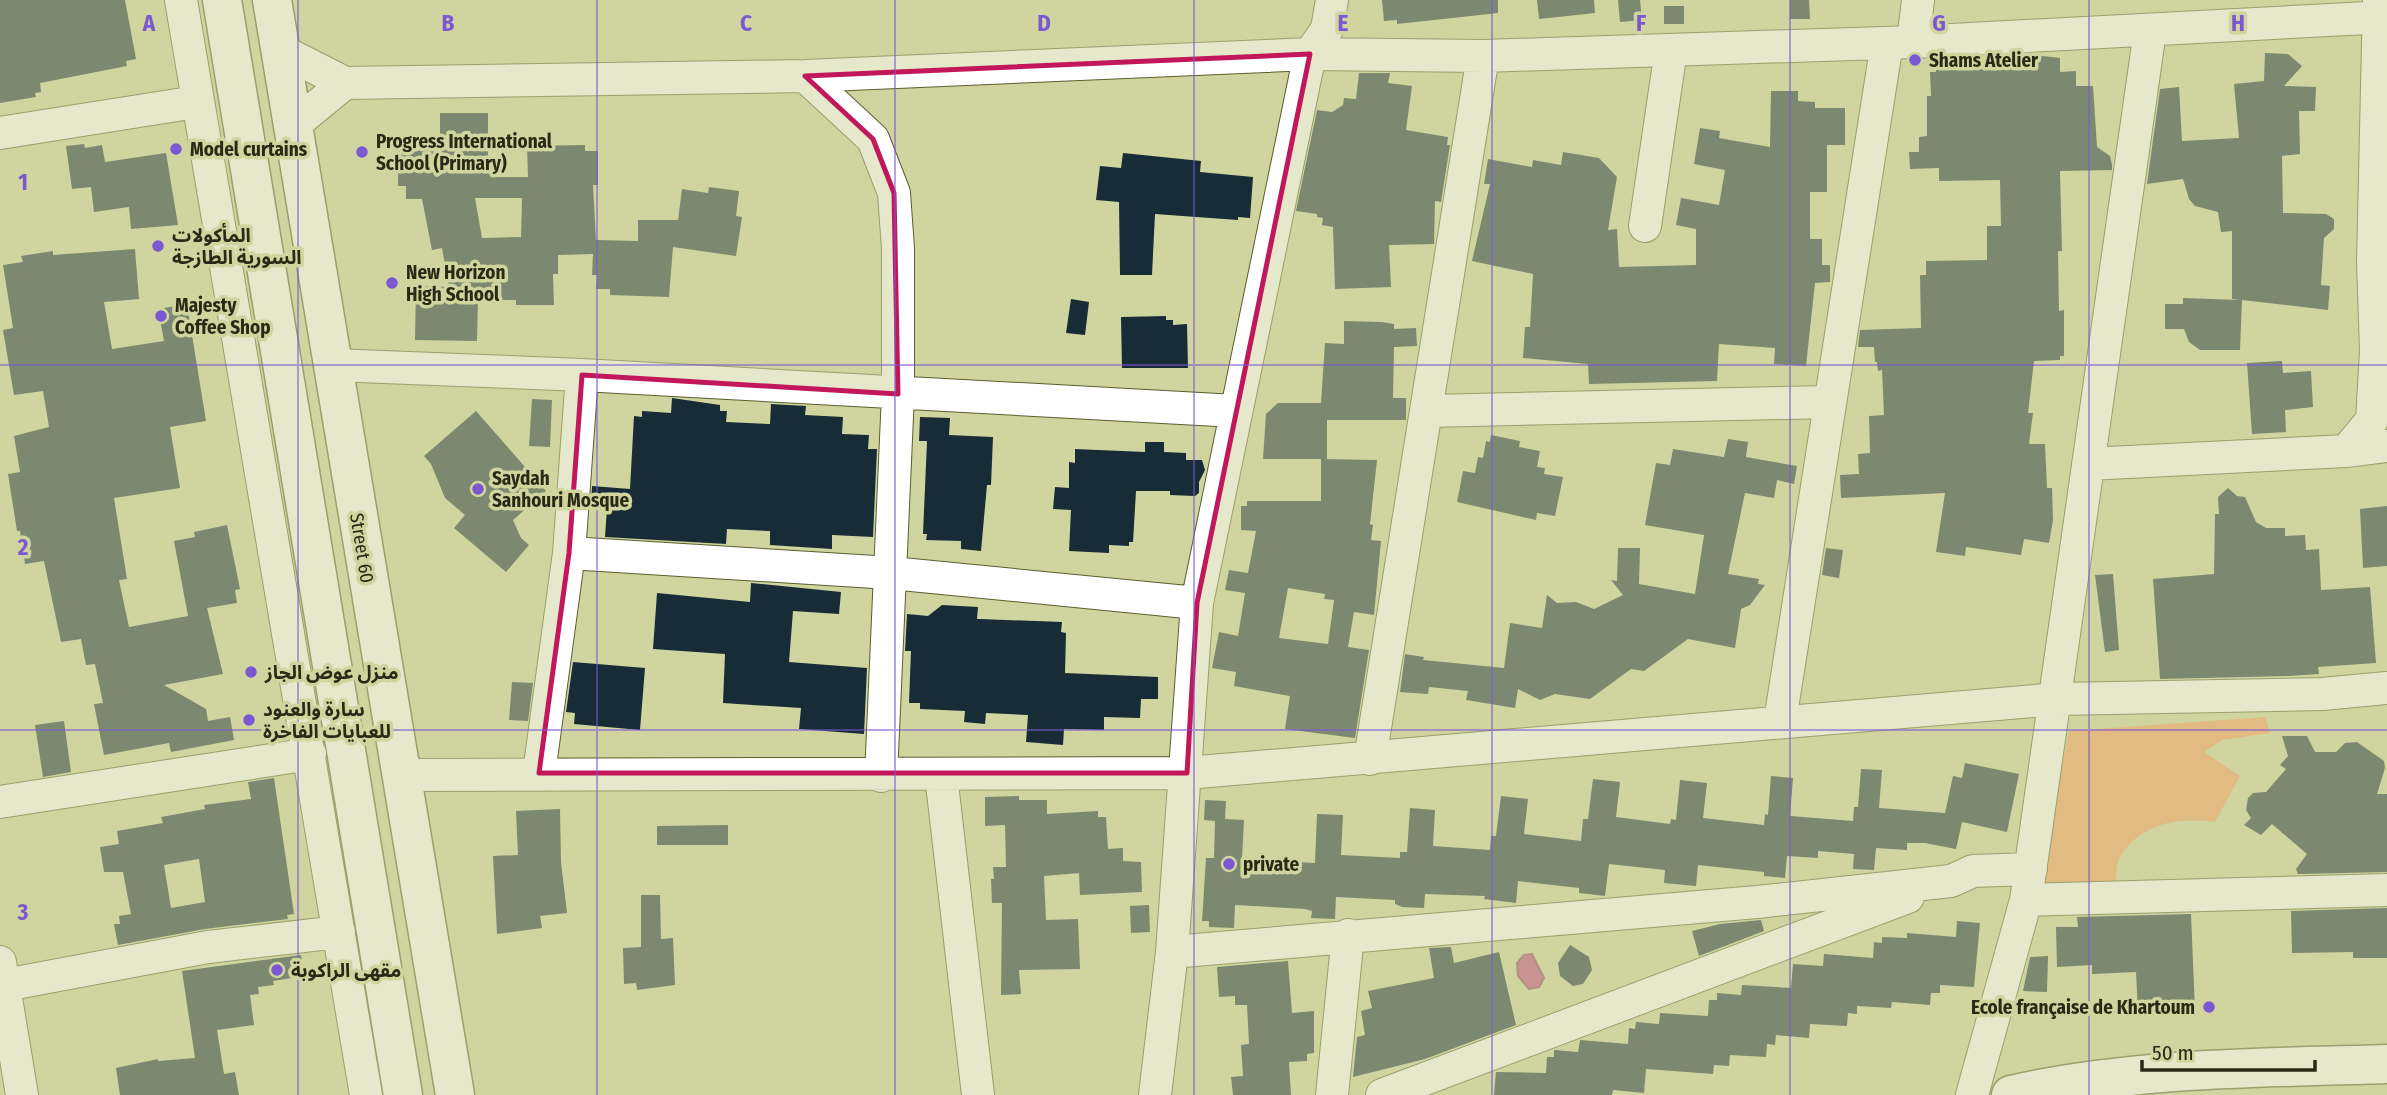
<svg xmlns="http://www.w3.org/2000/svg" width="2387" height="1095" font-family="'Fira Sans Condensed','Noto Sans Arabic',sans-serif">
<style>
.green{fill:#f69b61}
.water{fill:#c04683;stroke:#923e62;stroke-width:2}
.building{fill:#172c37;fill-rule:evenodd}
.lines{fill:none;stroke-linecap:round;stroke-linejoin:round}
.minor-casing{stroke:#5b5e2d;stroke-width:34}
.major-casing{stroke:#5b5e2d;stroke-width:41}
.minor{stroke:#fff;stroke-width:32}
.major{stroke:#fff;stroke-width:38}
.marked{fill:none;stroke:#c2185b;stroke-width:5;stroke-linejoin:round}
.grid{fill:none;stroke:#7a58d2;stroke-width:2;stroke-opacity:0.55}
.poi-dot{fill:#7a58d2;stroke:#d0d59f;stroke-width:2.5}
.labels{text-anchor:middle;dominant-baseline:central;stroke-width:7;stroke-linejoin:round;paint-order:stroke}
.poi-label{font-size:19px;font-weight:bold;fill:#282a15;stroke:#d0d59f;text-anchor:start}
.street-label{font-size:19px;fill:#282a15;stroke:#d0d59f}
.grid-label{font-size:23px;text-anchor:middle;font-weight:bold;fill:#7a58d2;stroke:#d0d59f;stroke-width:7;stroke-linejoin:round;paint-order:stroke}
</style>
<rect width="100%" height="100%" fill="#d0d59f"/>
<path class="green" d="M2265 717 2270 733 2222 740 2204 752 2240 776 2215 822C2178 817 2139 823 2119 859 2116 866 2116 878 2116 886L2038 889 2069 731Z"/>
<path class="water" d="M1532 954 1544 978 1539 987 1529 989 1518 976 1517 963 1524 955Z"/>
<path class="building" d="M0 0H125L136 59 126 61 127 66 40 83 41 92 35 93 36 97 0 103Z
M1382 0H1498V13L1397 24V20L1384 21Z
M1537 0H1594L1595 13 1539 19Z
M1618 0H1640L1642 20 1620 22Z
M1790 0H1809L1810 19H1790Z
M1664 6H1684V24H1664Z
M2265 53 2288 54 2302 66 2284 86 2316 87 2315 111H2299L2300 154 2282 156 2283 213 2326 214 2334 219V229L2324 238 2321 285 2330 286 2328 310 2242 300 2240 350H2200L2189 342 2184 329H2165V304H2183V298L2240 300 2232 299V231L2221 232 2218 212 2195 206 2189 199 2183 179 2147 184 2160 89 2179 87 2182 141 2239 138 2234 84 2264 81Z
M2025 54 2060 58V72L2076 71V86H2093L2097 147 2110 156 2112 165V170L2060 171 2062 251H2058L2059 311 2064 310V356H2060V360L2034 361 2028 413H2033L2029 444H2045L2047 488H2052L2053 520 2049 543 2024 539 2021 555 1966 547 1965 556 1936 552 1945 493 1841 498 1840 475 1859 474 1858 454 1870 453 1869 416 1884 415 1882 370 1878 371 1877 362H1875L1874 347H1858L1860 330 1921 328 1920 275H1926V261L1987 260V226H2001L2000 180 1939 181V168L1910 169 1909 152H1919V137L1927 136V96H1931L1930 72H1936V67H1959V59L1981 58 1982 69 2020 68V59H2025Z
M1359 73H1390L1388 83 1412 86 1406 130 1448 137 1447 145H1450L1441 202 1435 201 1434 244 1389 245 1391 287 1335 289 1333 227 1322 225 1323 218 1317 217V214L1296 211 1317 110 1332 112 1343 105 1344 98 1356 99Z
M1771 91H1798V101L1815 102V108H1845V145H1827V192H1810V239H1822V265H1830V282L1815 283 1806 366 1774 364 1775 348 1719 344 1717 381 1589 384 1588 364 1523 358 1525 327H1530L1533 274 1472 261 1490 184H1484L1488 159 1532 167 1533 160 1561 165 1563 152 1599 158 1617 177 1608 230 1617 229 1619 267 1696 265V229L1676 225 1681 198 1719 205 1725 170 1694 164 1700 128 1720 131 1719 138 1770 147Z
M440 113H488V165H492V177H528L527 146 585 145V151H598V185H593L596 240 638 241V220H678L682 189 708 193 709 187 739 191 736 216 742 217 736 256 673 247 669 297 610 295V289H596L597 275H592L593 254 558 255V274H553L554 305H516V300H478L477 341 415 340 416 286 449 287 442 248 432 250 422 199H406V186H398V150H440ZM475 198H522L521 237 482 238Z
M84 144 85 148 102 145 105 162 166 153 178 225 131 229 129 207 94 212 91 187 72 189 66 146Z
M1123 153 1201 161 1200 172 1253 177 1250 218 1238 217V220L1155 214 1152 275H1120L1119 202 1096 200 1100 166 1121 168Z
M135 249 139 299 104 302 112 349 164 341 158 309 187 304 206 421 170 427 180 488 114 498 127 579 119 580 129 627 188 616 174 541 195 537 194 532 227 525 240 589 235 590 237 603 207 608 223 674 164 685 206 709 208 721 230 717 234 740 171 752 169 743 104 755 94 704 103 703 95 664 86 665 81 639 61 642 44 561 25 564 20 531H17L8 474 20 472 14 436 49 427 43 391 14 395 3 330 13 328 3 265 23 262 21 256 53 251V255Z
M1071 299 1089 302 1085 335 1066 333Z
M1166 316V320H1173V325L1187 324 1188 368H1122L1121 317Z
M1344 321 1382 322 1394 324V329L1416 328 1417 346 1394 347 1393 398H1406V420H1327V459H1263L1266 414 1278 403H1321L1325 343 1344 344Z
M2282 361 2283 373 2311 371 2313 407 2285 410 2286 432 2252 434 2247 363Z
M672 398 720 405V411H727L726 422 770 424 771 404 806 406 805 415 843 417 842 434 869 435 868 449H877L873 537 832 535V549L770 545V531L727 529 726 544 605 537 607 508 591 507 592 486 630 489 634 416 642 417V411L671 413Z
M532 399 552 400 550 447 529 446Z
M476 411 546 491 513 520 521 538 529 545 506 572 454 528 465 515 445 498 431 464 424 456Z
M920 417 950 418 949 435 993 437 991 485H987L981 551 961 549V541L926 540 927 534H923L927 441H919Z
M1491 435 1520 441 1519 447 1540 451 1537 467 1545 468 1544 474 1563 477 1555 516 1537 513 1536 520 1457 502 1463 471 1475 473 1478 457 1483 458 1486 441 1490 442Z
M1728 439 1748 442 1746 457 1797 466 1794 484 1777 480 1774 498 1745 493 1728 574 1759 579 1758 584 1765 585 1750 605 1741 609 1735 648 1688 639 1644 671 1631 669 1590 699 1555 694 1540 700 1518 689 1515 708 1466 700 1468 691 1429 687 1428 694 1400 692 1405 654 1424 657 1423 660 1504 668 1510 623 1542 628 1547 595 1557 603 1576 602 1594 609 1623 595 1611 580 1617 581 1618 548H1640L1639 584 1695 594 1704 535 1645 525 1656 463 1670 465 1673 449 1724 457Z
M1145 442H1164V452L1186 453V460H1202L1205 470 1199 482V493L1195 496 1170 495V491H1136L1133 542H1129V546L1109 545V553L1069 551 1071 510 1053 509 1055 487 1069 488V462L1075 463V449L1145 452Z
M1321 459 1377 460 1370 524 1373 525 1371 540 1381 541 1374 615 1354 612 1348 647 1369 650 1355 738 1285 729 1290 696 1234 686 1236 672 1212 668 1219 632 1238 636 1245 593 1225 590 1229 570 1248 573 1256 531 1241 530V506H1247V501H1321ZM1288 588 1325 594 1324 599 1334 600 1328 644 1279 638Z
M2228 488 2237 496 2245 497 2256 522 2266 528H2285V536L2305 535 2306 550 2319 549 2321 590 2370 587 2376 663 2318 667 2319 674 2289 676 2160 679 2153 579 2214 574 2215 514H2219L2218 497Z
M2387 506V566L2363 568 2360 509Z
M1826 548 1843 550 1839 578 1822 575Z
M2113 574 2119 650 2105 652 2095 575Z
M751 583 841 592 839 614 793 611 789 662 867 668 864 734 799 729 801 708 723 703 725 654 653 649 657 593 750 602Z
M942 605 978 607 977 619H980L1062 622 1061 632 1066 633 1065 673 1158 677V699H1141L1140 718 1104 717V730L1064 729 1063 745 1026 742 1028 715 986 713 985 724 964 722 965 711 920 709V703H909L911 651H905L907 614 928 616Z
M573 662 645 668 640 730 574 724 575 713 566 712Z
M512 682 533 683 528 721 509 720Z
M64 721 71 772 43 777 35 725Z
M2282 736H2307L2315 752H2336L2345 743 2357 742 2384 761 2385 768 2377 794H2387V872L2298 874 2296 869 2307 854 2272 824 2261 835 2244 825 2251 818 2246 810 2248 798 2253 793 2266 792 2286 769 2280 765 2288 756Z
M1965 763 2019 774 2007 832 1962 822 1956 849 1925 843H1907V850L1876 848 1874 870 1853 869 1854 854 1818 851V858L1787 856 1785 878 1764 876V872L1698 865 1696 886 1664 883 1665 870 1609 864 1605 896 1579 893V888L1518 881 1516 903 1484 899 1485 896 1425 894 1424 908 1402 907 1395 904V900L1336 897 1335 919 1311 918 1312 911 1305 909 1235 905 1234 928 1209 927V921H1202L1206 858H1214L1215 821 1204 820 1205 800 1226 801 1225 819 1244 820 1242 859 1315 863 1317 814 1343 815 1341 855 1400 858V852H1407L1410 808 1435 810 1433 846 1490 850 1491 836H1496L1501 796 1528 799 1524 834 1581 841 1583 819H1588L1593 779 1620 782 1616 817 1670 824 1671 819 1676 820 1680 780 1707 783 1703 818 1764 825 1765 814 1768 815 1771 776 1793 778 1790 816 1853 821 1854 807H1858L1861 769 1882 770 1879 808 1945 813 1953 776 1962 778Z
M274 778 294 914 287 915 288 919 205 929 118 945 114 924H120L119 916 131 914 123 872H104L100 847 119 844 117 831 163 823 161 817 205 809 204 805 251 799 248 782ZM199 859 205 902 171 908 164 865Z
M1019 796V800H1047V814L1098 811V817H1106L1108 849 1123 848V861L1141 862 1142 892 1080 895 1079 873 1044 876 1046 920 1078 919 1080 969 1019 970 1021 994 1001 995 1002 903H992L991 879H994L993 867H1006L1005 825 985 826V797Z
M560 809 561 862 567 913 540 916 542 928 497 934 493 856 518 855 516 811Z
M728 825V845H657V826Z
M641 895H660L661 939 673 938 675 985 637 990 636 983 624 984 623 948 641 947Z
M1149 905 1150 932 1131 933 1130 906Z
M2387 908V958H2353V952L2292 953 2291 911Z
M2191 914 2195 1010 2138 1012 2136 972 2092 974V965L2057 967 2056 927H2078L2077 917Z
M1761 920 1764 931 1699 956 1692 931 1720 924Z
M1957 921 1980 923 1974 987 1940 985V993H1931L1930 1005 1892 1002 1891 1008 1857 1006V1014L1848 1013 1847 1026 1810 1024 1809 1038 1776 1035 1775 1045 1767 1044 1766 1057 1730 1055 1729 1066 1714 1065 1713 1074 1646 1069 1644 1093 1613 1090 1612 1095H1494L1496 1072 1546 1073 1547 1057H1554V1050L1578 1052 1580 1040 1628 1044 1629 1028 1635 1029 1636 1022 1659 1024 1660 1013 1708 1016 1709 1000H1717V993L1741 995 1742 985 1791 988 1793 964 1823 966 1824 954 1873 958 1874 942 1882 943V937L1907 938V933L1956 937Z
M1570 945 1589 957 1592 970 1583 984 1573 986 1560 976 1558 963Z
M1451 947 1454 963 1499 952 1516 1025 1425 1059 1353 1077 1357 1037 1365 1035 1361 1011 1372 1008 1368 991 1434 978 1429 948Z
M301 955 304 976 273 981 274 985 258 987 259 994 250 995 254 1025 217 1030 224 1074 235 1072 239 1095H120L116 1068 158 1059V1061L195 1058 182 971Z
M2048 956 2047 992 2023 991 2030 957Z
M1288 961 1292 1013 1314 1011V1053L1307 1054V1061L1289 1062 1291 1095H1233L1231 1077 1243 1076 1241 1045 1249 1044 1247 1005H1235V996L1219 997 1217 967Z"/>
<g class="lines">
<defs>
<path id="minor" d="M181 0 366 1095
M1913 42 1918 0
M282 51 345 83 805 76 1310 54 1483 56 1913 42 2387 17
M805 76 873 139 894 193 898 249V394L881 776
M295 124 345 83
M0 133 196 102
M1645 226 1671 50
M333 365 582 375 1236 411
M1427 411 1828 402
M2346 451 2387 446
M2088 464 2346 451 2372 420 2376 351 2373 262 2379 0
M569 553 891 573 1197 603
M1780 721 1887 43
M1370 759 1483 56
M539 773 569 553 582 375
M404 775 1187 773 2057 699 2322 694 2387 688
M941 775 978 1095
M0 802 310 754
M2026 900 2387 890
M1172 952 1757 902 1951 881 1973 871 2031 869
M0 962 22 1095
M5 985 208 947 339 932
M1155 1095 1172 952 1197 603 1310 54 1327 29 1332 0
M1332 1095 1348 935
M1382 1095 1908 897
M1972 1095 2026 900 2150 31"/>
<path id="major" d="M222 0 403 1095
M272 0 455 1095
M2011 1095C2133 1067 2263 1068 2387 1064"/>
</defs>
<use href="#minor" class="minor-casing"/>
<use href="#major" class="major-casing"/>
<use href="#minor" class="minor"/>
<use href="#major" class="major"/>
</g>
<path d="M0 0H2387V1095H0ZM1310 54 1197 603 1187 773H539L569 553 582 375 898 394 894 193 873 139 805 76Z" fill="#d0d59f" fill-opacity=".55" fill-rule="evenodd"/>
<path class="marked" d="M1310 54 1197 603 1187 773H539L569 553 582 375 898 394 894 193 873 139 805 76Z"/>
<path class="grid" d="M298 0V1095M597 0V1095M895 0V1095M1194 0V1095M1492 0V1095M1790 0V1095M2089 0V1095M0 365H2387M0 730H2387"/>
<g class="poi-dot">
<circle cx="1915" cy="60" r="7"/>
<circle cx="176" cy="149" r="7"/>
<circle cx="362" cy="152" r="7"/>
<circle cx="158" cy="246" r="7"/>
<circle cx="392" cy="283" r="7"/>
<circle cx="161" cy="316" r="7"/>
<circle cx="478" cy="489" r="7"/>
<circle cx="251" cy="672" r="7"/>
<circle cx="249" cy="720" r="7"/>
<circle cx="1229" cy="864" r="7"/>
<circle cx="277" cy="970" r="7"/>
<circle cx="2209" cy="1007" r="7"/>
</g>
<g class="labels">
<g class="poi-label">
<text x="1929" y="60">Shams Atelier</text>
<text x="376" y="141">Progress International<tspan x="376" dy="22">School (Primary)</tspan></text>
<text x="190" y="149">Model curtains</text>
<text x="172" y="235">المأكولات<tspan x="172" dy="22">السورية الطازجة</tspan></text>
<text x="406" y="272">New Horizon<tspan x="406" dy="22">High School</tspan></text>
<text x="175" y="305">Majesty<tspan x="175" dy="22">Coffee Shop</tspan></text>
<text x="492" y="478">Saydah<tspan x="492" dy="22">Sanhouri Mosque</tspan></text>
<text x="265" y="672">منزل عوض الجاز</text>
<text x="263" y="709">سارة والعنود<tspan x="263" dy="22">للعبايات الفاخرة</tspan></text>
<text x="1243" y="864">private</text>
<text x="291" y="970">مقهى الراكوبة</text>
<text x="2195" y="1007" text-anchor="end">Ecole française de Khartoum</text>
</g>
<g class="street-label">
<text transform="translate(362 548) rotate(81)">Street 60</text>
</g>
</g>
<g class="grid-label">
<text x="149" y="31">A</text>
<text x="448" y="31">B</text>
<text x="746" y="31">C</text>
<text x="1044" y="31">D</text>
<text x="1343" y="31">E</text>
<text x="1641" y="31">F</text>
<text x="1939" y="31">G</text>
<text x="2238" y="31">H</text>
<text x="23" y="190">1</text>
<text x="23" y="555">2</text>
<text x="23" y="920">3</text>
</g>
<path d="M2142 1060v10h173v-10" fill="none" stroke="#282a15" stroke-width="3.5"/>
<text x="2152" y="1060" font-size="21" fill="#282a15" stroke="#d0d59f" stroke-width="5" paint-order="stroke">50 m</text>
</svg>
